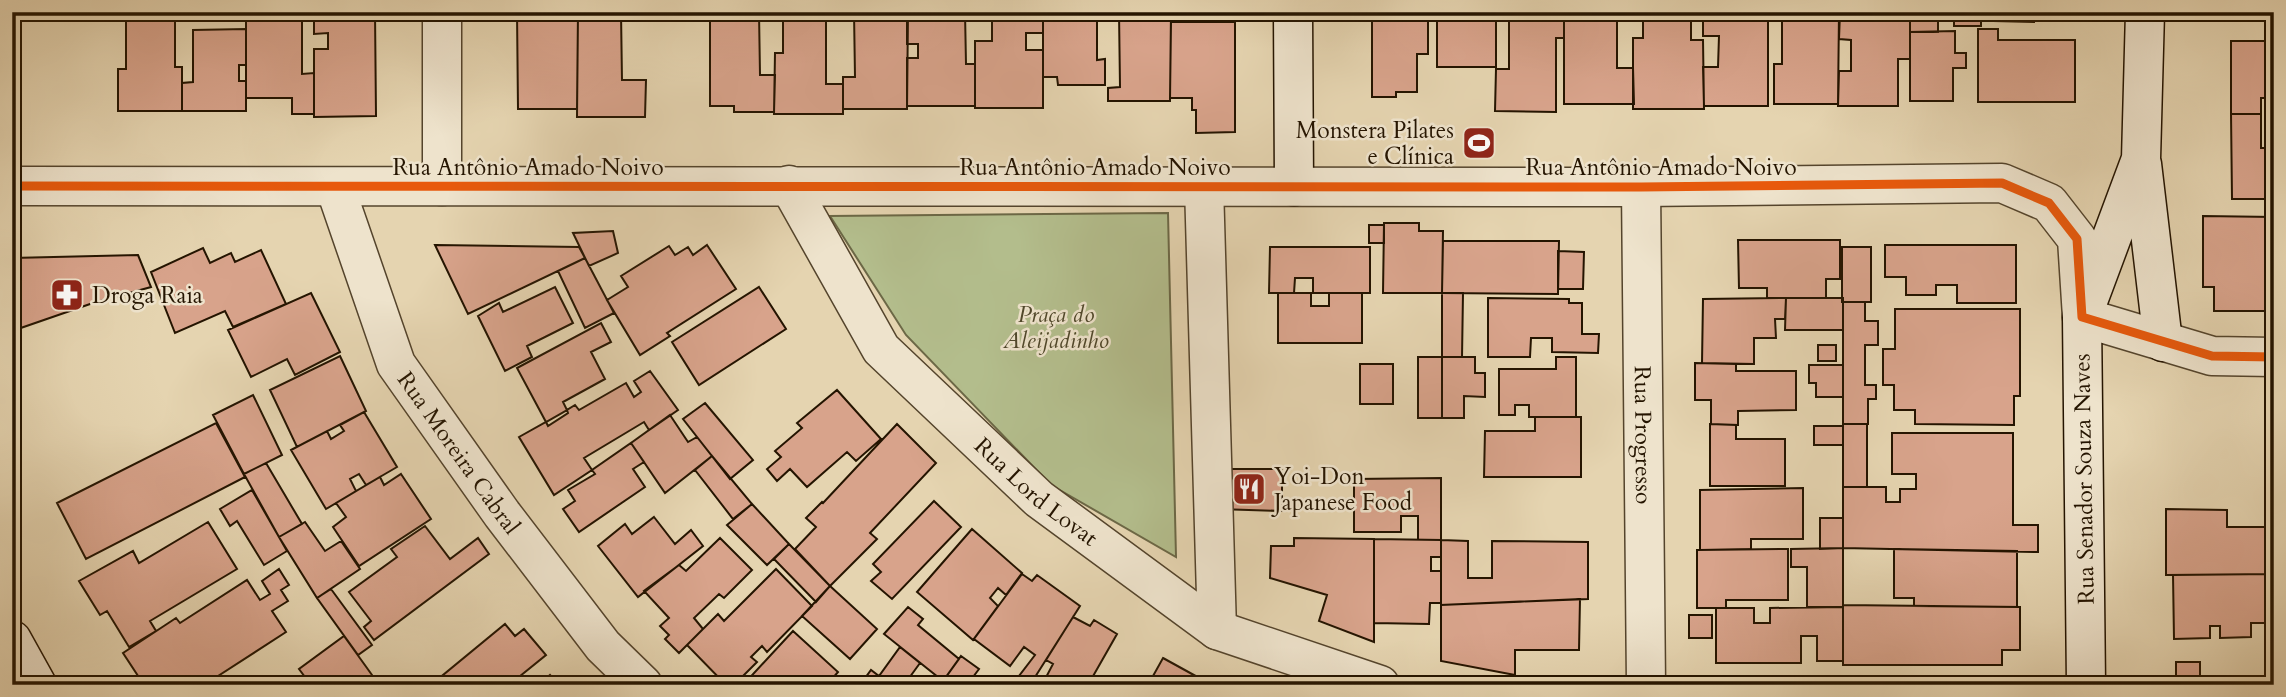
<svg xmlns="http://www.w3.org/2000/svg" width="2286" height="697" font-family="Cardo,serif">
<style>
.green{fill:#b3bd8c;stroke:#6c6846;stroke-width:2}
.building{fill:#d8a38b;stroke:#241400;stroke-width:2}
.lines{fill:none;stroke-linecap:round;stroke-linejoin:round}
.street-casing{stroke:#54442c;stroke-width:41}
.secondary-casing{stroke:#241400;stroke-width:41}
.street{stroke:#eee3cc;stroke-width:38}
.secondary{stroke:#eee3cc;stroke-width:38}
.cycleway-casing{stroke:#eee3cc;stroke-width:13}
.cycleway{stroke:#e8590c;stroke-width:9}
.labels{text-anchor:middle;dominant-baseline:central;stroke-width:5;stroke-linejoin:round;paint-order:stroke}
.poi-label{font-size:23px;fill:#241400;stroke:#eee3cc;text-anchor:start}
.street-label{font-size:23px;fill:#241400;stroke:#eee3cc}
.park-label{font-size:23px;font-style:italic;fill:#4f472a;stroke:#eee3cc}
</style>
<rect width="100%" height="100%" fill="#e5d4b0"/>
<filter id="stains"><feTurbulence type="fractalNoise" baseFrequency=".00286" numOctaves="4"/><feColorMatrix values="0 0 0 0 .2 0 0 0 0 .09 0 0 0 0 .02 0 0 0 .5 -.17"/></filter>
<radialGradient id="worn" r=".72"><stop offset=".6" stop-color="#630" stop-opacity="0"/><stop offset="1" stop-color="#630" stop-opacity=".3"/></radialGradient>
<path class="green" d="M1168 213 1176 557 1051 485 906 335 830 216Z"/>
<path class="building" d="M126 12H175V67H182V111H118V69H126Z
M246 12H302V74L314 73V114H292V98H246Z
M314 12H375L376 116 314 117V49H328V33L314 34Z
M517 12H578L577 109H518Z
M578 12H621L622 80H646L645 117H577Z
M719 12H759L760 75H775L774 112H734V106H710V13Z
M783 12H803V16H826V84H843V114H774L775 53H783Z
M854 12H908L907 109H843V77H855Z
M907 12H965L966 64H975V106H907V58H918V44H907Z
M992 12H1043V33H1026V50H1043V108H975V41H992Z
M1043 12H1097V60L1105 59V85H1058L1057 77H1043Z
M1119 12H1171L1170 101H1108V88L1120 87Z
M1171 12H1233V22H1171Z
M1372 12H1428V54H1417V92H1396V97H1372Z
M1437 12H1496V67H1437Z
M1509 12H1564V38H1556V112L1495 111 1496 69H1509Z
M1564 12H1633V20H1617V68H1633L1634 104H1564Z
M1643 12H1691V40H1703L1704 109H1633V38H1643Z
M1703 12H1768V106H1704L1703 67H1718L1719 36H1703Z
M1782 12H1839L1838 104H1774V64H1782Z
M1840 12H1910V59H1898V106H1838L1839 71H1851V40L1839 39Z
M1910 12H1938V32H1910Z
M1954 12H1981V26H1954Z
M1994 12H2034V22L1994 21Z
M1171 22H1235V132L1196 133V110H1192V98H1170Z
M246 29V65H239V81H246V111H182V83L193 82V30Z
M1978 29H1998V40H2075V102H1978Z
M1955 31V53H1966V68H1953V101H1910V32Z
M2231 41H2274V98H2261V114H2231Z
M2231 114H2261V148H2274V199H2232Z
M2203 216 2274 217V311H2214V287H2203Z
M1384 223H1419V231H1443L1442 293H1383Z
M1369 225H1384V243H1369Z
M613 231 618 253 589 266 573 233Z
M1738 240H1840V279H1826V298H1767V288H1739Z
M1443 241H1559L1558 294 1442 293Z
M435 245 579 247 585 258 468 314Z
M707 245 736 289 667 333 670 336 640 355 607 300 628 287 621 276 669 246 675 255 688 247 693 255Z
M1885 245H2016V303H1957V285H1936V295H1906V277H1885Z
M1270 247H1370V293H1313V278H1295L1294 293H1269Z
M1842 247H1871V302H1842Z
M203 248 210 263 231 253 235 262 261 250 286 304 233 327 225 311 175 333 151 272Z
M1558 251 1584 252 1583 289H1558Z
M138 255 151 287 93 303 12 331V258Z
M585 258 614 313 585 328 558 271Z
M555 287 573 323 527 346 532 357 505 371 478 316 499 303 503 312Z
M759 287 786 329 699 385 672 342Z
M311 293 340 352 295 375 287 359 251 377 228 330Z
M1278 293H1311V306H1329V293H1362V343H1278Z
M1442 293H1463L1462 357H1442Z
M1488 298 1569 299V303H1582V334H1599L1598 353 1552 352V338H1531L1530 357H1488Z
M1786 298 1785 319H1775L1776 338H1754V364L1702 363 1703 299Z
M1786 298H1843V330H1785Z
M1843 302H1865V321H1878V345H1865V385H1876V399H1868V424H1843Z
M1895 309H2020V396H2014V425L1915 424V410H1894V385H1883V349H1895Z
M601 323 611 342 591 352 605 379 563 402 567 410 546 422 517 368Z
M1818 345H1836V361H1818Z
M340 356 366 411 297 447 270 390Z
M1418 357H1442V418H1418Z
M1442 357H1475V373H1485V397L1464 396V418H1442Z
M1556 357H1576V417H1529V405H1515V415H1499V369H1556Z
M1695 363 1736 364V371H1796V410L1738 411V425L1711 424V400H1695Z
M1360 364H1393V404H1360Z
M1809 365H1843V397H1816V383H1809Z
M650 371 678 410 649 430 644 422 584 458 592 470 554 495 519 437 546 422 548 426 568 413 567 410 575 405 579 410 626 383 634 397 641 392 634 381Z
M837 390 881 439 856 461 847 452 807 487 790 469 777 481 767 469 781 457 775 451 802 428 797 423Z
M253 395 282 455 244 474 213 415Z
M705 403 753 460 730 479 683 419Z
M364 412 397 467 366 485 359 474 350 479 356 491 326 509 291 450 327 431 331 439 344 431 340 425Z
M670 415 688 442 697 437 712 456 665 493 631 443Z
M1535 417H1581V477H1484L1485 431H1535Z
M216 423 245 477 86 559 57 503Z
M897 424 936 463 870 533 877 539 830 586 795 549 816 527 806 518 822 502 823 503Z
M1710 424 1736 425V439H1785V486H1710Z
M1843 424H1867V487H1843Z
M1814 426H1843V445H1814Z
M1892 433H2013V525H2038V552L1843 548V487H1886V502H1900V489H1916V474H1892Z
M2268 437H2274V503H2267Z
M631 443 644 462 633 469 645 487 579 532 563 509 575 501 568 490 595 474 592 470Z
M712 456 752 504 733 519 695 470Z
M266 463 302 524 279 537 244 474Z
M1216 469H1282V511L1218 509Z
M401 474 431 519 359 566 333 527 346 517 336 503 380 477 384 485Z
M1441 478V540H1418V516H1401V532H1354V479Z
M1803 488V539H1751V549L1700 550V490Z
M252 490 287 551 264 565 237 521 230 526 220 509Z
M934 501 961 527 892 599 871 581 881 572 873 564Z
M752 504 789 544 767 565 727 525Z
M2166 509 2227 510V527H2274V574L2166 575Z
M654 517 675 544 691 530 703 546 638 597 598 546 625 524 632 534Z
M1820 518H1843V548L1820 549Z
M208 522 237 569 150 621 156 631 129 647 107 611 100 615 79 581 133 551 139 563Z
M305 522 325 551 341 541 360 569 317 598 279 537Z
M425 526 450 559 478 538 489 554 374 640 364 627 371 621 349 592 397 557 391 549Z
M972 529 1022 573 1006 595 998 588 990 598 998 606 973 640 917 592Z
M720 538 752 570 724 598 719 594 694 618 703 629 679 653 665 639 669 635 660 626 669 618 644 591 679 565 686 571Z
M1294 538 1374 539V642L1319 621 1327 595 1270 578 1271 546H1294Z
M1374 539 1441 540V557H1431V571H1441V603H1430L1429 624 1374 623Z
M1441 540 1468 541V578H1492V541L1588 542V599L1441 605Z
M789 544 830 586 816 602 774 559Z
M1843 548V607H1807V567H1791V549Z
M1788 549V600H1726V608H1697V550Z
M1894 549 2017 551V607L1914 606V598H1894Z
M279 569 289 585 281 590 288 601 272 611 286 632 215 678 220 685H144L123 653 176 618 180 623 247 580 260 600 270 594 262 581Z
M776 569 812 606 767 652 762 646 751 657 757 662 734 685H726L687 645 718 614 724 621Z
M1022 574 1032 581 1037 575 1080 606 1030 685H1012L1035 655 1024 647 1010 666 974 639Z
M2274 574V637H2265V623H2251V637L2220 638V626H2210V638L2174 639 2173 575Z
M830 586 877 629 850 659 802 616Z
M331 589 372 645 358 655 317 598Z
M1580 599 1579 650H1515V675L1441 661V605Z
M1843 605 2020 607V650H2002V665H1843Z
M908 607 923 619 918 625 959 659 943 681 884 634Z
M1843 607V661H1817V636H1801V663H1716V608H1754V623H1770V608Z
M1689 615H1712V638H1689Z
M1073 617 1090 626 1094 620 1117 634 1088 685H1042L1053 664 1046 660Z
M505 624 515 636 524 629 546 655 509 685H441L437 680Z
M793 631 838 672 827 685H743Z
M344 636 372 675 359 685H311L299 669Z
M900 647 920 663 904 685H860L871 670 879 676Z
M961 656 979 669 967 685H948L943 681Z
M1163 658 1212 685H1148Z
M2176 662H2200V685H2176Z
M550 675 559 685H539Z"/>
<g class="lines">
<defs>
<g id="street">
<path d="M442 12V186"/>
<path id="s1" d="M789 185 881 349 1039 499 1217 630 1380 685"/>
<path d="M12 186 1641 187 2002 183 2049 203 2077 239 2082 317 2212 356 2274 357"/>
<path d="M1204 186 1217 630"/>
<path id="s2" d="M335 187 396 364 502 514 603 646 643 685"/>
<path id="s3" d="M1641 187 1646 685"/>
</g>
<path id="secondary" d="M1293 12 1294 186
M2142 164 2163 342
M12 640 37 685
M2086 685 2082 317 2141 159 2145 12"/>
</defs>
<use href="#street" class="street-casing"/>
<use href="#secondary" class="secondary-casing"/>
<use href="#street" class="street"/>
<use href="#secondary" class="secondary"/>
<defs>
<path id="cycleway" d="M12 186 1641 187 2002 183 2049 203 2077 239 2082 317 2212 356 2274 357"/>
</defs>
<use href="#cycleway" class="cycleway-casing"/>
<use href="#cycleway" class="cycleway"/>
</g>
<defs>
<symbol id="stadium-square" viewBox="-11 -11 22 22"><rect x="-9" y="-9" width="18" height="18" rx="4" fill="#8f2418" stroke="#eee3cc"/><path d="M0-5a6.5 5 0 1 0 0 10a6.5 5 0 1 0 0-10ZM-3.5-1.8h7v3.6h-7Z" fill="#fff"/></symbol>
<symbol id="pharmacy-square" viewBox="-11 -11 22 22"><rect x="-9" y="-9" width="18" height="18" rx="4" fill="#8f2418" stroke="#eee3cc"/><path d="M-2-6h4v4h4v4h-4v4h-4v-4h-4v-4h4Z" fill="#fff"/></symbol>
<symbol id="restaurant-square" viewBox="-11 -11 22 22"><rect x="-9" y="-9" width="18" height="18" rx="4" fill="#8f2418" stroke="#eee3cc"/><path d="M-5-6h1v4h1v-4h1v4h1v-4h1v5L-1.5 .5V6h-2V.5L-5-1ZM5-6V6H3V1.5H1.5Q1.5-4 5-6Z" fill="#fff"/></symbol>
</defs>
<g fill-rule="evenodd">
<use href="#stadium-square" x="1460" y="124" width="38" height="38"/>
<use href="#pharmacy-square" x="48" y="276" width="38" height="38"/>
<use href="#restaurant-square" x="1230" y="470" width="38" height="38"/>
</g>
<g class="labels">
<g class="poi-label">
<text x="1454" y="130" text-anchor="end">Monstera Pilates<tspan x="1454" dy="26">e Clínica</tspan></text>
<text x="92" y="295">Droga Raia</text>
<text x="1274" y="476">Yoi-Don<tspan x="1274" dy="26">Japanese Food</tspan></text>
</g>
<g class="street-label">
<text x="528" y="167">Rua Antônio Amado Noivo</text>
<text x="1095" y="167">Rua Antônio Amado Noivo</text>
<text x="1661" y="167">Rua Antônio Amado Noivo</text>
<text stroke="none"><textPath href="#s3" startOffset="248">Rua Progresso</textPath></text>
<text stroke="none"><textPath href="#s2" startOffset="296">Rua Moreira Cabral</textPath></text>
<text transform="translate(2084 479) rotate(-91)">Rua Senador Souza Naves</text>
<text stroke="none"><textPath href="#s1" startOffset="399">Rua Lord Lovat</textPath></text>
</g>
<g class="park-label">
<text x="1056" y="314">Praça do<tspan x="1056" dy="26">Aleijadinho</tspan></text>
</g>
</g>
<rect width="2286" height="697" fill="none" stroke="#e5d4b0" stroke-width="42"/>
<rect x="14" y="14" width="2258" height="669" fill="none" stroke="#241400" stroke-width="3.5"/>
<rect x="21" y="21" width="2244" height="655" fill="none" stroke="#241400" stroke-width="2"/>
<rect width="100%" height="100%" filter="url(#stains)"/>
<rect width="100%" height="100%" fill="url(#worn)"/>
</svg>
